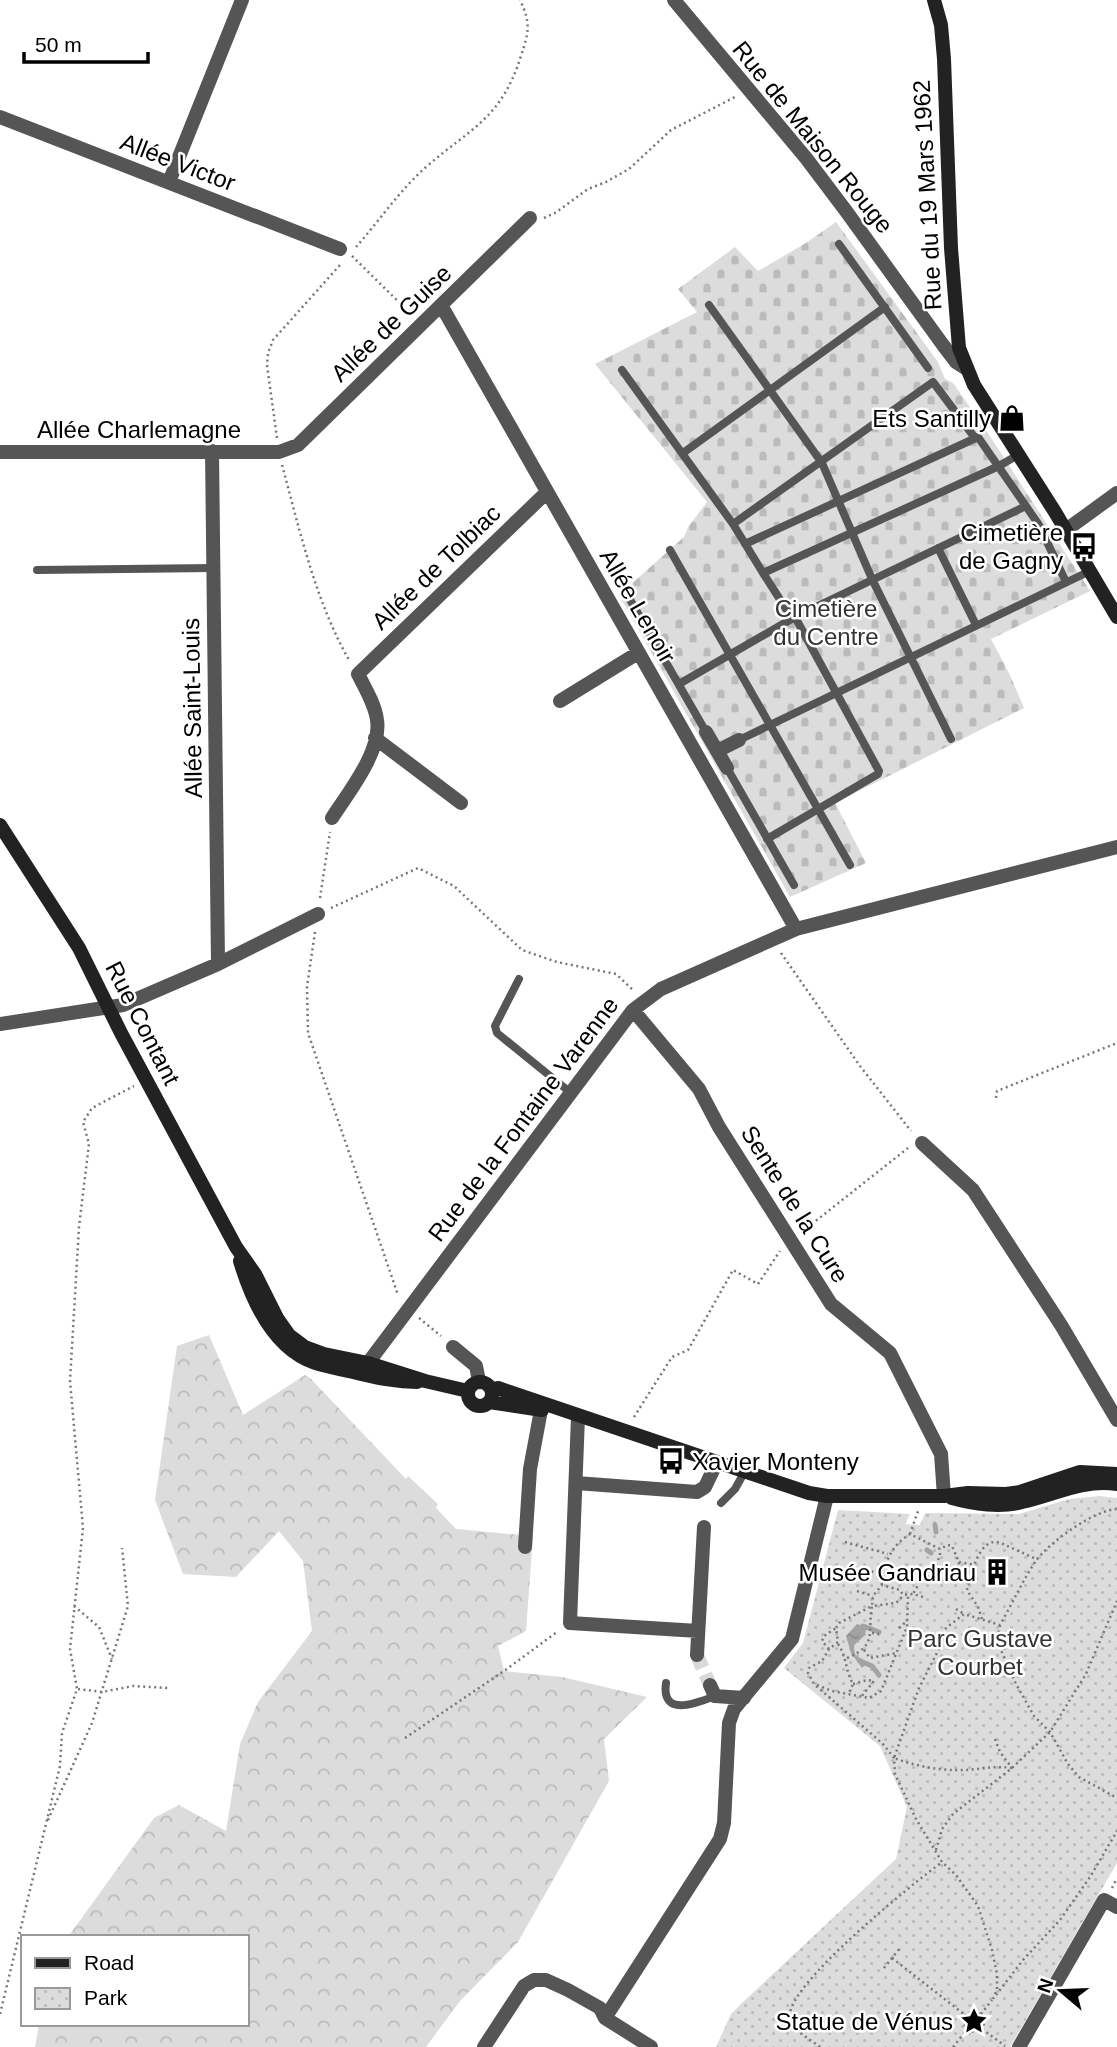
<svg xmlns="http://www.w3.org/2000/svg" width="1117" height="2047" font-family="Helvetica,sans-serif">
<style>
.forest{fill:url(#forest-crowns)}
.cemetery{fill:url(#cemetery-stones)}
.park{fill:url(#park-dots)}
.water{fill:url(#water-ripples)}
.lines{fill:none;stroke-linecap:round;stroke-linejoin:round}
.stream{stroke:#a3a3a3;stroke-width:5}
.street-tunnel{stroke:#d9d9d9;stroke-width:14;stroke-dasharray:14 7;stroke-linecap:butt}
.path{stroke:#777;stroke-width:2.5;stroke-dasharray:2 3.5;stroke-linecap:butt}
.lane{stroke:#555;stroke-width:8}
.street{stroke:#555;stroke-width:14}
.secondary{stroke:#222;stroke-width:14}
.labels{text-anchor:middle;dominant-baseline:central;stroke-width:5;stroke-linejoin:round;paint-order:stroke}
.street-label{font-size:24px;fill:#000;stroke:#fff}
.poi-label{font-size:24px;fill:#000;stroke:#fff;text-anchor:end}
.park-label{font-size:24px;fill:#333;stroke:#fff}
</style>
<defs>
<pattern id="forest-crowns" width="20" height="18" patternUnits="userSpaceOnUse" patternTransform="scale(1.75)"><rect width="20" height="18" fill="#dcdcdc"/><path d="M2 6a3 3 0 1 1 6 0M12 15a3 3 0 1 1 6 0" fill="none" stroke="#bbb"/></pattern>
<pattern id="cemetery-stones" width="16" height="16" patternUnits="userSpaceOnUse" patternTransform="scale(1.75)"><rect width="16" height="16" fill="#dcdcdc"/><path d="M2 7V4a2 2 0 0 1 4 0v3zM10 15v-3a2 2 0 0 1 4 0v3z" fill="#bbb"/></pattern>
<pattern id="park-dots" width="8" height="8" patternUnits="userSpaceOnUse" patternTransform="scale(1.75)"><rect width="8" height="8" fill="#dcdcdc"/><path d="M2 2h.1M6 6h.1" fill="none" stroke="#bbb" stroke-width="1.8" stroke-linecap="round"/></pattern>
<pattern id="water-ripples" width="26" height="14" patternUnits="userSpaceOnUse" patternTransform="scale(1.75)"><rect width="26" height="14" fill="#a3a3a3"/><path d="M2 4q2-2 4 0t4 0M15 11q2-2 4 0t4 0" fill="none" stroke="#8b8b8b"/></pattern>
</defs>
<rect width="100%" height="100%" fill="#fff"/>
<path class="forest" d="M209 1335 243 1415 305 1375 311 1379 406 1479 408 1476 438 1504 436 1508 456 1529 533 1536 526 1631 498 1646 504 1671 562 1677 647 1697 604 1739 609 1781 518 1942 460 2001 426 2047H35L39 2024H247V1937H68L154 1818 179 1805 226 1831 240 1744 258 1702 312 1631 303 1561 279 1531 236 1577 183 1574 155 1500 177 1346Z"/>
<path class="cemetery" d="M836 222 938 362 945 379 953 383 984 427 1090 591 991 639 1009 673 1024 708 835 803 866 863 790 897 619 595 684 537 688 527 707 502 595 364 697 312 678 289 735 247 758 271 806 243Z"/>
<path class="park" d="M1099 1496 1117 1498V1863L1010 2047H716L731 2014 742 2003 896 1859 907 1807 880 1746 784 1668 803 1643 838 1510 910 1514 905 1524 920 1525 925 1513 1019 1514 1069 1499Z"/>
<path class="water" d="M857 1624 864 1626 867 1624C866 1627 866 1631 865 1634 860 1644 850 1640 856 1656L868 1662 862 1668 851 1653 846 1636Z"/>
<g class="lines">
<path class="stream" d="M935 1525 936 1532
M927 1550 931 1553
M863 1626 879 1632
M860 1661 872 1666 879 1675"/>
<path class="street-tunnel" d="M697 1655 710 1685"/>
<path class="path" d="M544 218 555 213 588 189 606 182 629 169 671 130 735 97
M356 247C379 221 400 190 426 167 472 127 501 119 521 56 529 32 531 23 520 0
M352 256 410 313
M277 438 267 365 268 353 273 340 340 265
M282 465C300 531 315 600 349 660
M320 898 330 832
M331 908 418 868 454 886 522 950 557 962 616 974 634 991
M315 932 307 987 308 1033 398 1295
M781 953 860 1066 911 1131
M996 1098 997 1091 1117 1043
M803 1231 908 1148
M419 1318 441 1336
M634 1417 672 1357 688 1350 733 1270 758 1284 780 1251
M910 1534 918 1511
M845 1542 888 1554
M959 1562 975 1565
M866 1570 880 1574
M931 1575 940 1556V1549
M956 1578 969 1583
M881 1580 893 1569
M882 1585 880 1574C890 1557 891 1546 910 1534L940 1549 948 1545 952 1546 959 1562 956 1578C946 1582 940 1579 931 1575L921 1580 913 1594
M857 1591 873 1596
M923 1597 913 1594 903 1595 900 1590 882 1585 873 1596 872 1606 839 1623 836 1628 838 1642 829 1649 822 1661 809 1668 808 1673 814 1684 883 1744 894 1758 895 1774 916 1819 942 1862 956 1875 978 1906 992 1950 997 1974V1989L993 1999
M74 1606 99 1627 112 1659
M956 1609 964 1614
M982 1619 978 1607 967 1590C971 1575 979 1535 1001 1543L1036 1559
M1000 1625 997 1641 1016 1684 1034 1716 1050 1732 1068 1764 1079 1777 1117 1798
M899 1628 907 1621
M872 1633 879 1634
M838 1644C847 1657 845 1670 853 1684L848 1695
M829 1649 822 1641 824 1636 836 1628
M864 1650 870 1658 897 1653
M847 1658C878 1645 867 1633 872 1606L896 1603 903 1596
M853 1684 867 1680 874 1681 861 1697
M817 1685 832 1691 869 1698 881 1691 907 1627 908 1596
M78 1689 102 1692 133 1686 168 1688
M405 1738 504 1671 557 1632
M995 1739 1000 1752 1012 1768
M1012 1768C992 1765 975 1771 955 1770 936 1770 912 1765 894 1758L919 1688 942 1643 946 1628 964 1614 1000 1625C1012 1604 1022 1582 1035 1562 1048 1543 1094 1510 1117 1509
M48 1820 92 1723 128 1606 122 1548
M936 1850 942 1829 953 1814 1012 1768 1050 1732 1086 1674 1117 1601
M1112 1888 1117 1878
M892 1958 965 2015
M884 1968 900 1948
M996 1995 1023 1960 1060 1920 1090 1877 1117 1831
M0 2014 60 1766 62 1733 77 1689 70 1649 83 1528 70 1381 79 1227 89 1144 83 1122 92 1108 134 1086
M981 2014 992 2000
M981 2014 973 2011 965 2015 963 2022 967 2030 974 2032 982 2029
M981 2014 985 2021 982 2029
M982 2029 1005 2046
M820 2047C810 2039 793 2031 790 2017 785 1986 915 1882 942 1862
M953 2047 966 2031"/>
<path class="lane" d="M839 244 928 368
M709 305 822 463 872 579 951 739
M622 370 733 524 763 573
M683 453 885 307
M1018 455 999 466 763 573 788 612 795 617 1026 506
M733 524 933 382 975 438
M745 544 978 437 1039 525 1066 582
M938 548 976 625
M670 550 850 865
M37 570 213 568
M625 591 706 732
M679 684 795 617 879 771 878 774 767 839
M739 740 1090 571
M727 768 794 885
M519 979 495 1026 497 1033 571 1093
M721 1503 735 1489 745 1471
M666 1683C661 1718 697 1703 715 1696"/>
<path class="street" d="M674 0 806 158 846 211 943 345 956 362 967 369
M0 117 340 249
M169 182 242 0
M441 305 796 929
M212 451 218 964
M0 452H279L298 445 530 218
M1066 530 1117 493
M560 701 638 653
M706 732 727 768
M375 738 461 803
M717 751 739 740
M332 818C348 793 382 751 377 720 375 704 365 688 358 674L547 492
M633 1010 699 1089 719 1127 831 1304 890 1353 941 1454 944 1496
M0 1024 123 1005 218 964 318 914
M922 1143 973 1190 1061 1325 1117 1420
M453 1347 476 1366 479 1381
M368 1363 633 1010 661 989 796 929 1117 847
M578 1417 570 1623 698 1631
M576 1483 697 1492 705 1487 717 1462
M525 1547 530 1469 541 1410
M697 1655 704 1527
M710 1685 715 1696 744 1698
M605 2018 720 1839 724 1823 729 1723 734 1709 792 1639 827 1496
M484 2047 524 1986 534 1980H546L568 1990 600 2008 605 2018 651 2047
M1019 2047 1104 1900 1117 1907"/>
<path class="secondary" d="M934 0 941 25 944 59 951 248 959 348 974 385 1055 512 1117 617
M0 825 79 948 121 1033 236 1247 255 1274 277 1318 289 1335 305 1347 324 1354 368 1363 425 1381 468 1391
M240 1261C252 1301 274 1349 315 1363 327 1367 340 1369 353 1372 375 1377 394 1382 417 1382
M468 1394a12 12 0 1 1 24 0a12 12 0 1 1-24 0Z
M492 1390 498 1388 809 1493 827 1496H944L968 1493 1006 1494 1020 1492 1080 1472 1117 1474
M489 1402 542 1410
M952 1498C973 1504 1001 1508 1022 1502 1055 1495 1081 1479 1117 1484"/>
</g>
<defs>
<symbol id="shop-bare" viewBox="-9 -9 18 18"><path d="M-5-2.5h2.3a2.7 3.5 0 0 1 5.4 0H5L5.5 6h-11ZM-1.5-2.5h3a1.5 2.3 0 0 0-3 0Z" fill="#000" stroke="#fff" stroke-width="2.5" paint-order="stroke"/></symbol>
<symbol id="bus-bare" viewBox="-9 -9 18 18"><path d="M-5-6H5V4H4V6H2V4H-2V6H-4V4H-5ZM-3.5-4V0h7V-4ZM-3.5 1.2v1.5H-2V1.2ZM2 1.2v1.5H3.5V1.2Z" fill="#000" stroke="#fff" stroke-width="2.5" paint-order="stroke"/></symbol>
<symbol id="building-bare" viewBox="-9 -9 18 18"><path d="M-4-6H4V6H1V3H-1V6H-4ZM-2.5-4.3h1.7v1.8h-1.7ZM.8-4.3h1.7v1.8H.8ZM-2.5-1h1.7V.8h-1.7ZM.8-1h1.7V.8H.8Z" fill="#000" stroke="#fff" stroke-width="2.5" paint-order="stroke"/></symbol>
<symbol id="sight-bare" viewBox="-9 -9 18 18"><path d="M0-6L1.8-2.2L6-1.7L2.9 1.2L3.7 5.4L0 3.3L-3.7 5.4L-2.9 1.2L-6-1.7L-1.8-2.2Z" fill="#000" stroke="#fff" stroke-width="2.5" paint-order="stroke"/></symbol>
</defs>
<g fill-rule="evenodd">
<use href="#shop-bare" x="993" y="399" width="38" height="38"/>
<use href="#bus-bare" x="1065" y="527" width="38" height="38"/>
<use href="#bus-bare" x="652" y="1442" width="38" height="38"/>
<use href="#building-bare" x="978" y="1553" width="38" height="38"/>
<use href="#sight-bare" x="955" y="2002" width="38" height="38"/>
</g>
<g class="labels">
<g class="street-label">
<text transform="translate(813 137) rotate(51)">Rue de Maison Rouge</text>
<text transform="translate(178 162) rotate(21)">Allée Victor</text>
<text transform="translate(927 195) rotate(-93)">Rue du 19 Mars 1962</text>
<text transform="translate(391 323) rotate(-44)">Allée de Guise</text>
<text x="139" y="429">Allée Charlemagne</text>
<text transform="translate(436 567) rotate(-44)">Allée de Tolbiac</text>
<text transform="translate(638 606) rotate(60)">Allée Lenoir</text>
<text transform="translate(192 708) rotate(-91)">Allée Saint-Louis</text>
<text transform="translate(143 1023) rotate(63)">Rue Contant</text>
<text transform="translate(523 1119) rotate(-53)">Rue de la Fontaine Varenne</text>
<text transform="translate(795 1204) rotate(58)">Sente de la Cure</text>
</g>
<g class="poi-label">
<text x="991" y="418">Ets Santilly</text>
<text x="1063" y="532">Cimetière<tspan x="1063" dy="28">de Gagny</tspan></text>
<text x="692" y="1461" text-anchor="start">Xavier Monteny</text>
<text x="976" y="1572">Musée Gandriau</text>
<text x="953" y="2021">Statue de Vénus</text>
</g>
<g class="park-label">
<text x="826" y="608">Cimetière<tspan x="826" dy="28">du Centre</tspan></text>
<text x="980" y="1638">Parc Gustave<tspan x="980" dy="28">Courbet</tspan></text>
</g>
</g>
<rect x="21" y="1935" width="228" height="91" fill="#ffffff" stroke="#999999" stroke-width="2"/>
<rect x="35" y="1958" width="35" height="10" fill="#222222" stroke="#999999" stroke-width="2"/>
<text x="84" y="1970" font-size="21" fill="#000000">Road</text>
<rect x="35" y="1988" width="35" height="21" fill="url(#park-dots)" stroke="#999999" stroke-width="2"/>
<text x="84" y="2005" font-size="21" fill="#000000">Park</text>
<g transform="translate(1061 1991) rotate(289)" stroke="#ffffff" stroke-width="5" paint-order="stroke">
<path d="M0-5L12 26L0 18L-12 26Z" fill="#000000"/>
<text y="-10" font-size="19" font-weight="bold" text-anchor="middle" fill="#000000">N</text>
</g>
<path d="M24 52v10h124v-10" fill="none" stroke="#000000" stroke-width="3.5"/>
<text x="35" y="52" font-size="21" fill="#000000" stroke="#ffffff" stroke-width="5" paint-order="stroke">50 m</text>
</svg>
